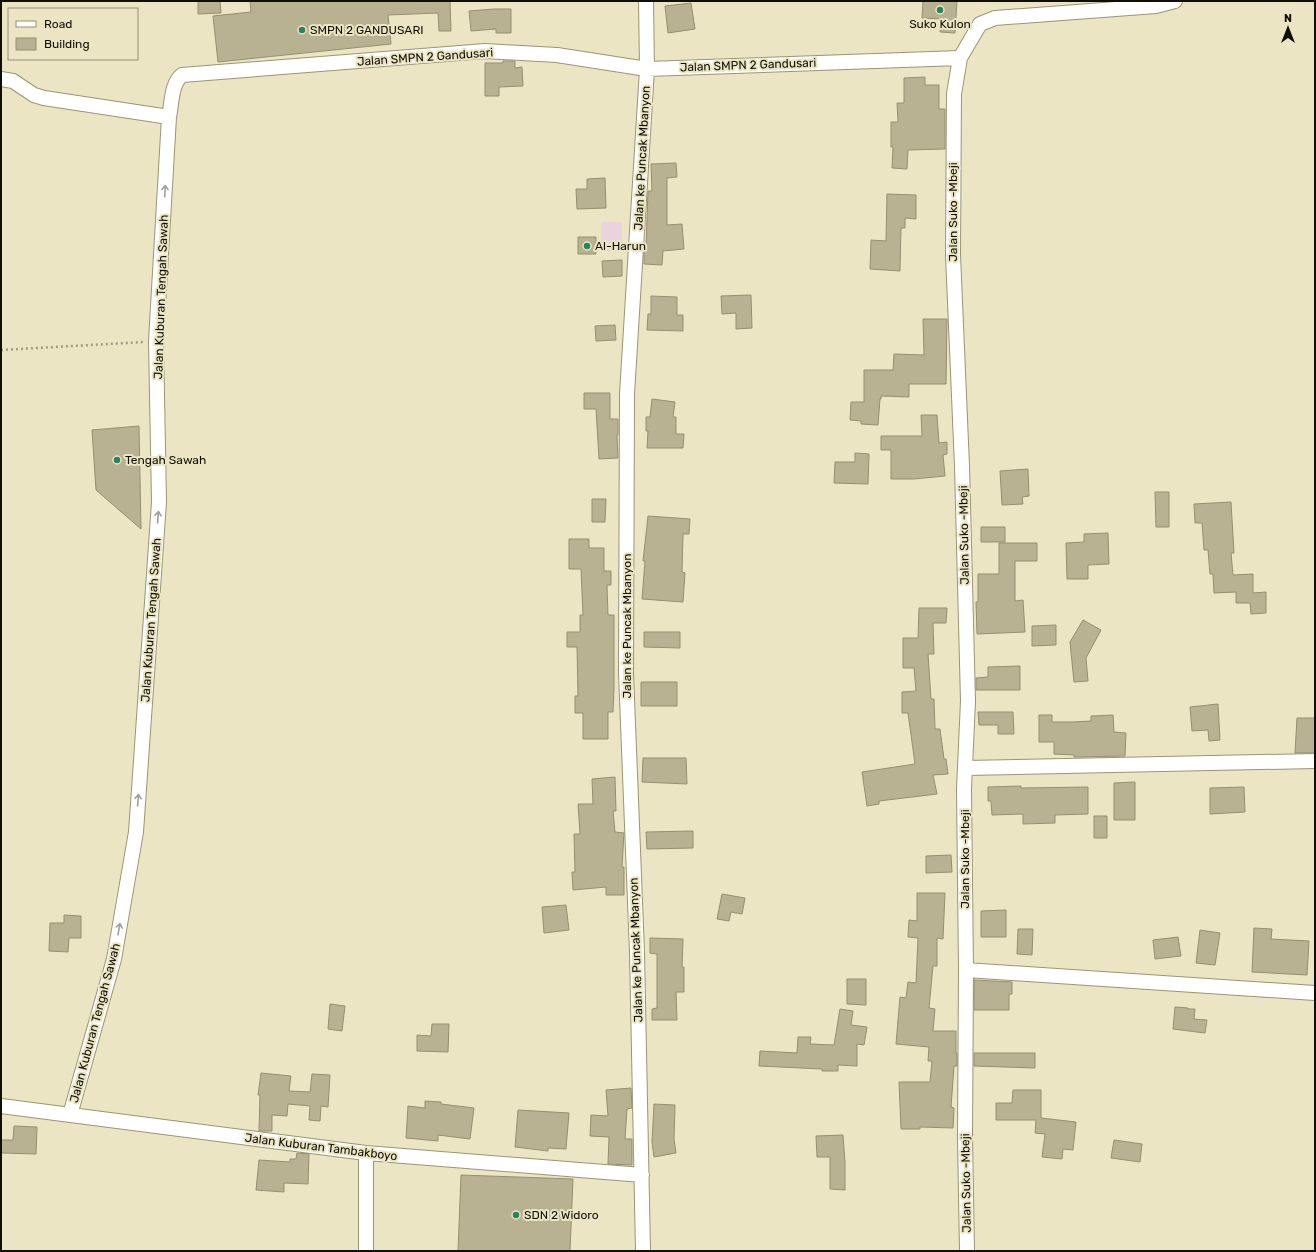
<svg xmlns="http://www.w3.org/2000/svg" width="1316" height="1252" font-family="Rubik,sans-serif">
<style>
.education{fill:#ebd3dd}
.building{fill:#b8b292;stroke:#958f70}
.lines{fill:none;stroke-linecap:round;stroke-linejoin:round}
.street-casing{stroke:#9a9575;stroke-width:16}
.path{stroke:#a09b82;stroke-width:2.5;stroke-dasharray:2 3;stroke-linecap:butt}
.street{stroke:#fff;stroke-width:14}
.oneway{stroke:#9f9f9b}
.poi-dot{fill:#27855d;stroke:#ebe5c3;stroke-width:1.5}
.labels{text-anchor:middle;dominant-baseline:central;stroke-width:4;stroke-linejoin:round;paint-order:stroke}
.poi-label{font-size:12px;fill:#100e04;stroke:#ebe5c3;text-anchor:start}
.street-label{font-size:12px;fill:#100e04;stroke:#ebe5c3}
</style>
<rect width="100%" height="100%" fill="#ebe5c3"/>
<path class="education" d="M601 222H622V252L601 251Z"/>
<path class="building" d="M198 1H220L221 13 198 14Z
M250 1H450L451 31H439L438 13 388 15 391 44 218 62 213 16 251 12Z
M923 1H957L955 33 940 32 941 19 922 18Z
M691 3 695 29 668 33 665 6Z
M494 9H511V33H496V29L471 31 469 11Z
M503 61H515V68L522 67 523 86 499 87V96H485V63H503Z
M925 77V85H939V109H945V149L908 150 907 169 892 168 893 147H891V122H898L897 103H904V78Z
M676 163 677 177 667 178V225L682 224 684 249 663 251 662 265 644 264V248H646L648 191H652L651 164Z
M605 178 606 208 577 209 576 189H587V179Z
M887 194 916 195V219L905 218V228H901L900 271 870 269 871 240 886 241Z
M578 237H596V254H578Z
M622 260V276L603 277 602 261Z
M751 295 752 328 736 329V313L722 314 721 296Z
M651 296 677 297V315H683V331L647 330 648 314H651Z
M923 319H947L946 384H909V397L881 396V399H880L878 425 861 424V421L850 420 851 402H864V370H893L894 354 924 355Z
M615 325 616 340 596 341 595 326Z
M584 393H610V419H618V435H617L618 458 599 459 596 409H584Z
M652 399 675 402 673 417H676V434H684L683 448H647L648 431H646V417H650Z
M921 415H937L939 443 947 442V454L943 455 945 476 914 479H891V450H881V436H922Z
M139 426 141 529 96 490 92 430Z
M855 453 869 454 868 484 834 483 835 462H855Z
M1028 469 1029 496 1022 497 1023 504 1002 505 1000 471Z
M1155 492H1169V527H1156Z
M592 499H606L605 522H592Z
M1231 502 1234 553H1231L1233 575 1253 574V593L1266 592V613L1251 614 1250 603H1236V592L1214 593 1213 574H1210L1208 550H1204L1202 523H1195L1194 504Z
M648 516 690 519 689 534H683L682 572 685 573 683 602 642 599 645 561H643Z
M981 527H1005V542H981Z
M1108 533 1109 564 1088 565V579H1067L1066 543 1084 542V534Z
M569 539H589V548H604V571H611V585H607L608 615H614V688L613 712H608V739H583V713H575V696H578L577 647H567V632H580V615H583L581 569H569Z
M999 543H1037V561H1015V601L1023 600 1025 632 977 634 976 602H978V574H999Z
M919 608H947L946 623H933L934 654H928L931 699H934L935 729H940L944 759H946L948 774 933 775 937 794 879 801V804L867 806 862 772 915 764 908 713H902V692L916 691 914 668H903V638H918Z
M1083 620 1101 630 1086 658 1088 681 1074 682 1070 642Z
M1056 625V645L1032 646V626Z
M644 632H680V648L644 647Z
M1020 666V690H976V678L988 677V667Z
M641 682H677V706H641Z
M1218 704 1220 740 1209 741 1208 730 1192 731 1190 707Z
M978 712H1013L1014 734H998V725H979Z
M1039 715H1052V722H1072L1091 721V716L1113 715 1114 732 1126 733 1125 756 1074 757V755L1054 754V742H1039Z
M1297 718H1315V753H1295Z
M643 758H686L687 784 642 782Z
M615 777 616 811H613L615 832 624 833 622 867H624V895H606V887L573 890 572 872H575L574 834H580L578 804H593L592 779Z
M1135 782V820H1114V783Z
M1021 786V788L1088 787V814L1055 815V823L1023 824V814L992 815 991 801H988V787Z
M1244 787 1245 812 1210 814V788Z
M1094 816H1107V838H1094Z
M693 831V848L647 849 646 832Z
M951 855 952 872 926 873V856Z
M917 893H945L943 939 937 938V966H933L929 1008 935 1009 933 1031H956V1053H957V1066H954L951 1107 954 1108 953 1128 920 1127V1129H901L899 1082H930L932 1061H928L929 1047 896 1044 900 997 906 998 908 982 916 983 918 938 908 937 909 920 917 921Z
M722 894 745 898 742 914 731 912 729 921 717 919Z
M566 905 569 930 544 933 542 907Z
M1006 910V937H981V911Z
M64 915 81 916V938H69L68 952 49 951 50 923H64Z
M1254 928 1272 929 1271 939 1309 941 1307 975 1252 972Z
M1018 929H1033L1032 955 1017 954Z
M1200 930 1220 933 1215 965 1196 963Z
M1178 937 1181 956 1155 959 1153 940Z
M650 938 683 939 682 967H684V992H676L677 1020H652V1009L657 1008V954L650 953Z
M847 979H866V1005L847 1004Z
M974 980 1012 982V994H1009V1010H974Z
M330 1004 345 1006 342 1031 328 1029Z
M1175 1007 1188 1008V1009H1195L1194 1019 1207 1020 1205 1033 1173 1029Z
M840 1009 853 1011 851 1025 867 1027 864 1045 857 1044V1066L838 1065V1071H822V1069L759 1066 760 1051 797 1053 798 1037H811L810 1044 834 1045Z
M432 1024H449L448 1052 417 1051V1035L431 1036Z
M974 1053H1035V1068L974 1066Z
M261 1073 291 1076 289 1091 310 1092 312 1074 330 1075 328 1107 321 1106 320 1121 309 1120 310 1106 288 1104 287 1116 272 1115V1131H259L260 1095H258Z
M631 1088 632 1108 627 1109 625 1139H632V1165L608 1164 609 1137 590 1136 591 1115 608 1116 606 1090Z
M1013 1090H1041V1118L1076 1122 1073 1150 1063 1149 1062 1159 1042 1157 1045 1134 1035 1133 1036 1120H996V1103H1012Z
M425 1101 441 1102V1104L474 1108 470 1139 438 1135V1141L406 1138 408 1106 425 1108Z
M654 1104 675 1105 674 1139 676 1153 654 1157 652 1142Z
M518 1110 569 1113 566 1149 548 1148V1151L515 1147Z
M14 1126 37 1127 36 1154 1 1153V1140H13Z
M843 1135 845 1162V1190L830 1189V1157H817L816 1136Z
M1114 1140 1142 1144 1140 1162 1111 1158Z
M297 1153 309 1154 308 1184 284 1183V1192L256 1190 259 1160 290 1162V1159H296Z
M461 1175 573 1179 570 1251H458Z"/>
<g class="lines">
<defs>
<path id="street" d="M1 79 13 81 34 95 44 98 169 117C172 103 171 84 182 75L485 51 557 55 647 69 960 58
M965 768 1315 761
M966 970 1315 993
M1 1106 366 1153 642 1175
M70 1115 114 959 136 832 159 502 156 341 169 117
M366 1153V1251
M643 1251 637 952 626 673 627 394 647 69 646 1
M967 1251 965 1137 966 970 964 789 968 701 962 466 953 255 954 94 960 58 980 24 995 18 1156 6 1175 1"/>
</defs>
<use href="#street" class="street-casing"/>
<path class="path" d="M1 350 144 342"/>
<use href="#street" class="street"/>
</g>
<defs><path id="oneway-shaft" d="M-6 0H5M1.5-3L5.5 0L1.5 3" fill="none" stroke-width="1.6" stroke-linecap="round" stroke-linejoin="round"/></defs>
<g class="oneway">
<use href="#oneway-shaft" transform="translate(165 191) rotate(-87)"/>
<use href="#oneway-shaft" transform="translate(158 517) rotate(-86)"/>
<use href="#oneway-shaft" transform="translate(138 800) rotate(-86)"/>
<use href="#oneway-shaft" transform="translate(119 929) rotate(-80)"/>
</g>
<g class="poi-dot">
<circle cx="940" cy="10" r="4"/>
<circle cx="302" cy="30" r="4"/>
<circle cx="587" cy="246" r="4"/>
<circle cx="117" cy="460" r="4"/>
<circle cx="516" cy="1215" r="4"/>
</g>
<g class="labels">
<g class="poi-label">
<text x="940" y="24" text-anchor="middle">Suko Kulon</text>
<text x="310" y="30">SMPN 2 GANDUSARI</text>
<text x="595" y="246">Al-Harun</text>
<text x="125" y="460">Tengah Sawah</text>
<text x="524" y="1215">SDN 2 Widoro</text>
</g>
<g class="street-label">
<text transform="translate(425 57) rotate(-4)">Jalan SMPN 2 Gandusari</text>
<text transform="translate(748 65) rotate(-2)">Jalan SMPN 2 Gandusari</text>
<text transform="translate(642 158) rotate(-87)">Jalan ke Puncak Mbanyon</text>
<text transform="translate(953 212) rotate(-90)">Jalan Suko -Mbeji</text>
<text transform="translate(161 297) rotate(-88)">Jalan Kuburan Tengah Sawah</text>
<text transform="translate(964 535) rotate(-91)">Jalan Suko -Mbeji</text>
<text transform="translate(151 620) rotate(-86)">Jalan Kuburan Tengah Sawah</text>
<text transform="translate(627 626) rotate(-90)">Jalan ke Puncak Mbanyon</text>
<text transform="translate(965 859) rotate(-90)">Jalan Suko -Mbeji</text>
<text transform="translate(636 950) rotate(-92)">Jalan ke Puncak Mbanyon</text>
<text transform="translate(95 1023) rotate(-75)">Jalan Kuburan Tengah Sawah</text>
<text transform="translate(321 1147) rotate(7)">Jalan Kuburan Tambakboyo</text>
<text transform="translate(966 1183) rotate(-91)">Jalan Suko -Mbeji</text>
</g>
</g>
<rect width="1316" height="1252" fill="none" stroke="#100e04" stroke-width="4"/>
<rect x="8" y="8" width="130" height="52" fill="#ebe5c3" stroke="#938f77"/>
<rect x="16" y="21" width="20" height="6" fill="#ffffff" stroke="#938f77"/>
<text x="44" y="28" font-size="12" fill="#100e04">Road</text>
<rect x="16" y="38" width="20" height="12" fill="#b8b292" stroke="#938f77"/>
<text x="44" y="48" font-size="12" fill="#100e04">Building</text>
<g transform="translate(1288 28)" stroke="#ebe5c3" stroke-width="3" paint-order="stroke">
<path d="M0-3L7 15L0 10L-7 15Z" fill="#100e04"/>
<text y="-6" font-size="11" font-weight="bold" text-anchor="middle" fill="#100e04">N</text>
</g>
</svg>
